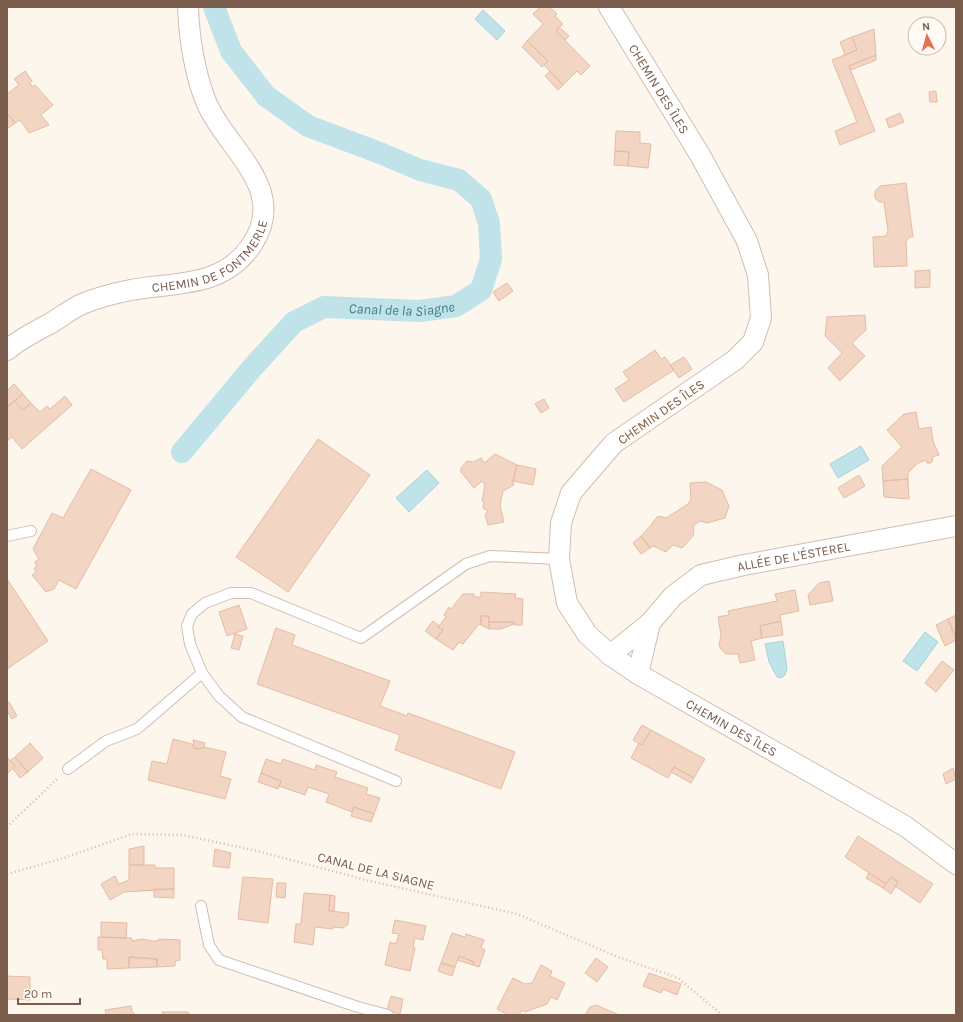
<svg xmlns="http://www.w3.org/2000/svg" width="963" height="1022" font-family="Karla,sans-serif">
<style>
.water{fill:#bfe3e8;stroke:#a5d3da}
.lines{fill:none;stroke-linecap:round;stroke-linejoin:round}
.canal{stroke:#bfe3e8;stroke-width:22}
.building{fill:#f3d5c3;stroke:#e6bba3}
.lane-casing{stroke:#d1beb0;stroke-width:12}
.street-casing{stroke:#d1beb0;stroke-width:22}
.path{stroke:#d9b8a5;stroke-width:2.5;stroke-dasharray:1 3;stroke-linecap:butt}
.lane{stroke:#fff;stroke-width:10}
.street{stroke:#fff;stroke-width:20}
.labels{text-anchor:middle;dominant-baseline:central;stroke-width:4;stroke-linejoin:round;paint-order:stroke}
.street-label{font-size:13px;fill:#7a5c4d;stroke:#fffaf3}
.water-label{font-size:14px;font-style:italic;fill:#437c86;stroke:#fffaf3}
</style>
<rect width="100%" height="100%" fill="#fdf6ec"/>
<path class="water" d="M483 10 505 31 497 40 475 19Z
M861 446 869 460 838 478 830 464Z
M427 470 439 483 409 512 396 498Z
M925 632 938 642 917 671 903 661Z
M783 641 787 668 785 675 781 678 777 677 769 662 765 644Z"/>
<g class="lines">
<path class="canal" id="s1" d="M182 452 252 368 294 322 324 307 420 311 456 306 481 290 491 259 489 223 481 199 459 180 420 170 380 153 308 126 266 96 231 51 214 7"/>
</g>
<path class="building" d="M540 7H550L557 14 555 16 563 24 556 31 590 66 581 75 577 71 563 85 544 65 548 61 527 41 543 24 533 14Z
M559 27 569 36 565 40 556 31Z
M874 29 876 55 849 66 875 131 840 145 835 131 857 122 832 60 857 50 852 37Z
M852 37 857 50 845 55 840 42Z
M527 41 548 61 542 67 522 47Z
M876 55V60L851 70 849 66Z
M25 71 32 81 30 83 32 87 35 85 53 105 41 115 49 125 29 133 20 120 15 123 9 115 7 117V94L19 85 14 79Z
M550 71 563 85 558 90 545 76Z
M936 91 937 102H930L929 92Z
M900 113 904 122 889 128 886 119Z
M9 115 15 123 7 129V117Z
M616 131 640 132V143L651 144 648 168 628 166 629 152 615 151Z
M615 151 629 152 628 166 614 165Z
M906 183 913 237H909L906 242 907 266 874 267 873 237 886 236 888 231 884 202H879L875 198V191L880 186Z
M930 270V287L915 288V271Z
M507 283 513 291 499 301 493 292Z
M865 315 866 330 852 343 865 356 840 381 828 368 842 353 825 336 827 317Z
M655 350 661 359 665 357 674 370 624 402 615 389 629 380 623 372Z
M684 357 692 369 679 378 670 365Z
M14 384 23 394 7 407V391Z
M23 394 31 403 23 410 14 401Z
M65 396 72 405 22 449 12 437 7 441V407L14 401 23 410 31 403 40 412 47 406 50 409Z
M544 399 549 408 541 413 535 404Z
M916 412 919 429 931 427 933 441 939 455 932 457 933 460 931 463H927L926 460 918 463 908 473V479L883 481 882 466 902 447 887 430 904 414Z
M318 439 370 475 288 592 236 557Z
M495 454 517 465 513 481 514 485 503 491 500 506 504 522 488 525 485 515 488 511 483 508 484 502 482 501 485 485 482 481 474 488 461 472V468L467 461 473 462 481 458 484 463Z
M517 465 536 469 533 485 513 481Z
M91 469 131 490 76 589 59 580 54 589 46 592 32 575 36 572 34 568 37 566 35 562 39 559 33 549 52 513 63 518Z
M859 475 865 486 844 498 838 488Z
M908 479 909 499 884 497 883 481Z
M706 482 722 490 729 506 725 518 707 523 700 521 693 526 694 530 693 536 682 548 673 545 666 552 653 546 650 548 641 536 653 523V522L658 516 666 518 688 504 691 499 690 483Z
M641 536 650 548 641 554 633 543Z
M7 579 48 641 7 669Z
M829 581 833 601 810 605 808 595 819 583Z
M795 590 799 611 780 615 781 621 760 626 762 638 751 641 755 660 740 663 738 654H726L721 649 719 645 721 635 718 617 729 615 728 611 777 601 775 594Z
M481 592 516 594 515 598 523 599 522 625H515L514 622H489V616H481V625L479 624 463 644 459 642 453 650 436 639 443 630 438 627 446 617 444 615 449 607 451 609 463 594H474V597H481Z
M239 605 247 629 227 636 219 612Z
M956 615V637L948 619Z
M481 616H489V629L481 625Z
M948 619 956 640 945 646 936 625Z
M433 621 439 626 438 627 443 630 436 639 425 631Z
M781 621 783 635 762 638 760 626Z
M489 622H514V624L501 629H489Z
M276 628 295 635 292 645 390 681 380 706 407 716 408 713 515 752 501 789 395 750 400 735 257 684Z
M235 634 243 636 239 650 231 648Z
M942 661 954 670 936 692 925 683Z
M9 702 17 716 12 719 7 711V703Z
M642 725 651 730 642 745 633 740Z
M651 730 705 759 694 778 674 767 668 778 631 758 639 743 642 745Z
M173 739 192 744 194 748 200 749 204 747 226 752 220 776 231 779 225 799 148 780 152 761 167 764Z
M193 740 205 743 204 747 200 749 194 748Z
M30 743 43 758 28 772 15 757Z
M7 757 15 766 7 774Z
M15 757 28 772 20 778 13 769 15 766 10 761Z
M266 759 281 764 283 759 315 770 316 765 337 772 335 777 368 788 366 794 380 798 374 814 354 807 352 812 326 802 329 794 308 787 305 795 279 786 281 781 261 773Z
M674 767 694 778 691 783 671 772Z
M953 768 956 779 946 784 943 774Z
M261 773 281 781 278 789 258 782Z
M354 807 374 814 371 822 351 816Z
M858 836 933 884 920 903 895 886 898 882 891 877 886 884 845 857Z
M144 846V865H129V849Z
M215 849 231 853 229 868 213 866Z
M129 865H155V868H174V889L124 892 110 900 101 884 115 876 119 884 129 880Z
M869 873 886 884 883 888 866 878Z
M243 877 273 879 268 923 238 919Z
M891 877 898 882 891 894 883 888Z
M277 883H286L285 898 276 897Z
M154 889H174V898L154 897Z
M304 893 330 895 329 911 349 913 348 924 343 928 333 927V929L315 927 313 945 294 942 296 924H301Z
M330 895 335 896 334 911H329Z
M395 920 426 926 423 940 415 938 413 947 415 948 410 971 385 965 390 942 396 944 399 934 392 933Z
M101 922 127 923 126 938 101 937Z
M452 933 465 937 466 934 484 940 481 948 485 950 479 967 473 965 474 962 459 956 455 967 441 963Z
M98 937 132 938V941L142 939 153 941H158L159 939 180 940V960L175 961V966L157 967V959L129 957V968L107 969V959H103L102 950H98Z
M459 956 474 962 473 965 457 960Z
M129 957 157 959V967L129 968Z
M596 958 608 967 597 982 585 973Z
M441 963 455 967 452 976 438 971Z
M541 965 552 971 550 976 565 983 557 1000 551 997 547 1004 525 1012 522 1010 519 1015H508L497 1009 513 978 525 984 532 983Z
M649 973 681 984 677 995 663 989 661 993 643 986Z
M7 976 30 977V1000L7 999Z
M391 996 403 999 400 1014 387 1010Z
M596 1005 619 1015H585L590 1007Z
M131 1006 132 1012 136 1015H106L105 1010Z
M162 1012H188L189 1015H163Z"/>
<g class="lines">
<defs>
<path id="lane" d="M7 536 31 531
M68 769 106 741 137 729 202 673
M396 781 242 717 219 696 202 673 190 644 187 626 192 614 205 603 231 593H251L361 638 466 564 490 556 559 559
M201 906 209 945 219 960 358 1007 388 1015"/>
<g id="street">
<path id="s2" d="M609 7 700 155 747 241 758 275 761 318 753 342 735 360 614 443 571 493 561 523 559 559 567 603 587 634 610 655 638 674 905 826 956 864"/>
<path id="s3" d="M7 350C20 339 36 331 51 323 61 317 71 309 82 304 96 298 116 293 131 290 175 282 222 288 251 246 290 190 228 151 207 104 195 76 189 38 188 7"/>
<path id="s4" d="M610 655 650 623 673 596 701 575 744 565 956 526"/>
<path d="M638 674 650 623"/>
</g>
</defs>
<use href="#lane" class="lane-casing"/>
<use href="#street" class="street-casing"/>
<path class="path" d="M7 827 57 779
M7 874 64 858 132 834 183 835 253 850 370 881 517 914 618 957 678 978 722 1015"/>
<use href="#lane" class="lane"/>
<use href="#street" class="street"/>
</g>
<g class="labels">
<g class="street-label">
<text stroke="none"><textPath href="#s2" startOffset="96">CHEMIN DES ÎLES</textPath></text>
<text stroke="none"><textPath href="#s3" startOffset="230">CHEMIN DE FONTMERLE</textPath></text>
<text transform="translate(661 412) rotate(-35)">CHEMIN DES ÎLES</text>
<text stroke="none"><textPath href="#s4" startOffset="216">ALLÉE DE L'ÉSTEREL</textPath></text>
<text stroke="none"><textPath href="#s2" startOffset="936">CHEMIN DES ÎLES</textPath></text>
<text transform="translate(376 871) rotate(14)">CANAL DE LA SIAGNE</text>
</g>
<g class="water-label">
<text stroke="none"><textPath href="#s1" startOffset="283">Canal de la Siagne</textPath></text>
</g>
</g>
<rect width="963" height="1022" fill="none" stroke="#7a5c4d" stroke-width="16"/>
<g transform="translate(927 36) rotate(354)"><circle r="19" fill="#fffaf3" stroke="#cabbb1"/>
<path d="M0-3L7 15L0 10L-7 15Z" fill="#e76f51"/>
<text y="-6" font-size="11" font-weight="bold" text-anchor="middle" fill="#7a5c4d">N</text>
</g>
<path d="M18 998v6h62v-6" fill="none" stroke="#7a5c4d" stroke-width="2"/>
<text x="24" y="998" font-size="12" fill="#7a5c4d" stroke="#fffaf3" stroke-width="3" paint-order="stroke">20 m</text>
</svg>
